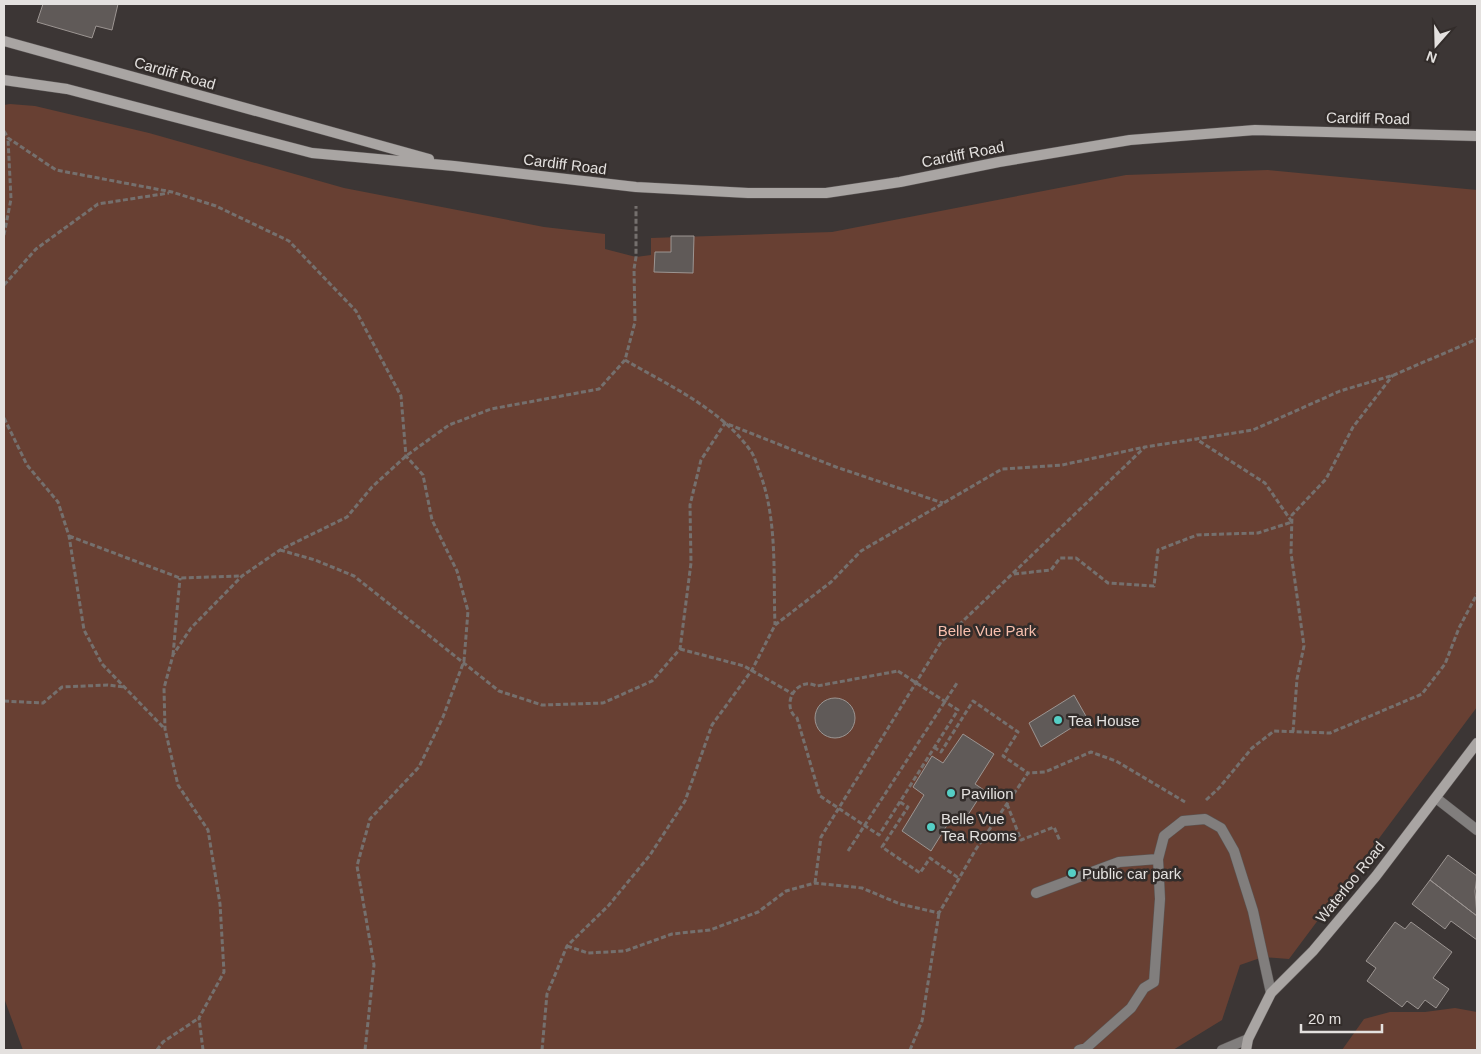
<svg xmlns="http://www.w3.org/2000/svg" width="1481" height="1054" font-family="Arial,sans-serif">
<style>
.green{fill:#684033}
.building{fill:#605a58;stroke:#9c9592}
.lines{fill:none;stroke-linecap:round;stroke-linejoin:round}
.lane-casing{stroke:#5a5554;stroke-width:11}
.street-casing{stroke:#5a5554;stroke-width:11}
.secondary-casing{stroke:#5a5554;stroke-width:11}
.path{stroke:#75706e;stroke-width:3;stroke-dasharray:5 2.5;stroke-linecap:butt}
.lane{stroke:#817e7d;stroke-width:10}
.street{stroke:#817e7d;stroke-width:10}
.secondary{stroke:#a9a5a3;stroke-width:10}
.poi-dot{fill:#55cec5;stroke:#322c2a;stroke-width:2}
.labels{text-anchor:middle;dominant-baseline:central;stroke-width:5;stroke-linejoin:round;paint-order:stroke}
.street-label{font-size:15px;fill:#e4e1df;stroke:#322c2a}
.park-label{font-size:15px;fill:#f8bfad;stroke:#322c2a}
.poi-label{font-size:15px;fill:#e4e1df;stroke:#322c2a;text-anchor:start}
</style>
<rect width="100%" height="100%" fill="#3c3635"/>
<path class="green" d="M10 104 35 106 149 133 344 188 544 227 605 234V249L636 257 651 255V238L832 232 1126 175 1268 170 1477 190V707L1289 959 1263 957 1240 965 1222 1020 1173 1050H23L4 998V105Z
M1455 1008 1477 1012V1050H1342L1364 1019 1390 1012H1425Z"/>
<path class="building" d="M43 4H118L112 30 96 26 92 38 37 22Z
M671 236H694L693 273 654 272 655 252H671Z
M1074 695 1087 718 1041 747 1029 723Z
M815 718a20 20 0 1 1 40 0a20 20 0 1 1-40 0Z
M963 734 994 754 975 784 984 790 964 821 954 814 931 851 902 831 924 795 913 787 932 756 943 763Z
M1448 855 1477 876 1475 891 1477 916 1430 880Z
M1430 880 1477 916V940L1451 921 1445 929 1412 904Z
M1395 922 1405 929 1411 922 1452 952 1433 978 1449 989 1436 1008 1425 1000 1418 1009 1407 1001 1402 1007 1367 981 1376 968 1366 961Z"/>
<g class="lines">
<defs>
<path id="lane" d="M1036 893 1119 862 1158 859
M1079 1050 1086 1048 1131 1008 1144 988 1154 982 1160 899 1158 859 1164 836 1183 821 1205 819 1221 828 1234 851 1253 911 1271 993"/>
<path id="street" d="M1436 798 1477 830
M1222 1050 1248 1039"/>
<path id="secondary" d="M4 41 429 159
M4 80 67 89 312 153 454 166 636 187 748 193H826L900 182 999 162 1130 140 1255 130 1477 136
M1246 1050 1248 1039 1271 993 1313 951 1376 876 1477 743"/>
</defs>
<use href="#lane" class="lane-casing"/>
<use href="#street" class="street-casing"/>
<use href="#secondary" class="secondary-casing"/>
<path class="path" d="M4 131 8 138 56 170 172 192 216 206 289 241 356 311 401 396 406 456 423 475 432 520 457 571 468 611 464 661 443 717 419 767 370 819 357 866 374 965 365 1050
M4 235 11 199 8 139
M4 285 36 249 98 204 169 193
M625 360C668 385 721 409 750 450 754 455 756 462 758 468 778 517 773 572 775 625
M4 418 27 465 58 502 69 536 84 630 102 664 164 728
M69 536 180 578 241 576
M280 550 315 560 354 576 499 691 542 705 603 703 652 681 680 649 691 563 690 505 701 460 725 423 836 467 943 503
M1014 574 1051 570 1060 558H1076L1108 583 1154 586 1158 550 1197 535 1258 533 1292 522 1265 483 1196 439
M680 649 744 666 793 694
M173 655 180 578
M898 671 958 710 879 835 820 796 797 718C784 709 790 687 806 684 809 683 814 685 817 686Z
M4 701 43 703 62 687 108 685 124 687
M1293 732 1297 679 1304 646 1291 553 1292 515 1326 479 1353 427 1393 375
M934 747 941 752 973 701 1018 732 1003 756 1028 773
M1206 800 1219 788 1252 748 1274 731 1330 733 1422 694 1445 664 1459 628 1477 594
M900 802 908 807 882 847 920 873 930 858 960 879
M1007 804 1021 840 1054 827 1060 841
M848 851 957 683
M815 883 821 837 941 642 1145 447 1253 430 1340 391 1394 375 1477 339
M567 946 588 953 625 951 672 934 710 930 758 912 786 891 815 883 862 888 900 904 939 913 976 849 1028 773 1045 772 1091 752 1116 761 1185 802
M157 1050 163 1042 199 1018
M203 1050 199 1018 224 972 220 904 208 830 178 785 165 729 164 688 173 655 191 628 242 576 280 550 347 517 372 487 406 456 449 425 491 409 599 389 625 360 635 322 634 269 636 257V206
M542 1050 547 994 567 946 609 905 650 855 685 801 712 725 752 670 775 625 831 582 861 551 1002 469 1062 465 1145 447
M910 1050 922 1021 939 913"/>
<use href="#lane" class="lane"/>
<use href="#street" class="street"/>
<use href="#secondary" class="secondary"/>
</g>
<g class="poi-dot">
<circle cx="1058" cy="720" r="5"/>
<circle cx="951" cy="793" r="5"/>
<circle cx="931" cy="827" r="5"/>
<circle cx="1072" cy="873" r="5"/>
</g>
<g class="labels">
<g class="street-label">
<text transform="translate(175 73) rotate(16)">Cardiff Road</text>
<text transform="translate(1368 118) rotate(1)">Cardiff Road</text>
<text transform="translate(963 154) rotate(-11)">Cardiff Road</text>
<text transform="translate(565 164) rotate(7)">Cardiff Road</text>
<text transform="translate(1350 882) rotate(-51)">Waterloo Road</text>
</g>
<g class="park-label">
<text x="987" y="630">Belle Vue Park</text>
</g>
<g class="poi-label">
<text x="1068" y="720">Tea House</text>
<text x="961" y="793">Pavilion</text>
<text x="941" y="818">Belle Vue<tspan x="941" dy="17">Tea Rooms</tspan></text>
<text x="1082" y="873">Public car park</text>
</g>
</g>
<rect width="1481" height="1054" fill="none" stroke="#e4e1df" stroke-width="10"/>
<g transform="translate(1436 45) rotate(200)" stroke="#322c2a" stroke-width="4" paint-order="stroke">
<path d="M0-4L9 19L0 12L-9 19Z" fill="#e4e1df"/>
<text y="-8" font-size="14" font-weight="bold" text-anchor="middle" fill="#e4e1df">N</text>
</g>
<path d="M1301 1024v8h81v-8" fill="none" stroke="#e4e1df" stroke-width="2.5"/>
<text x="1308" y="1024" font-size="15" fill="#e4e1df" stroke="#322c2a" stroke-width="4" paint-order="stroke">20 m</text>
</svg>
